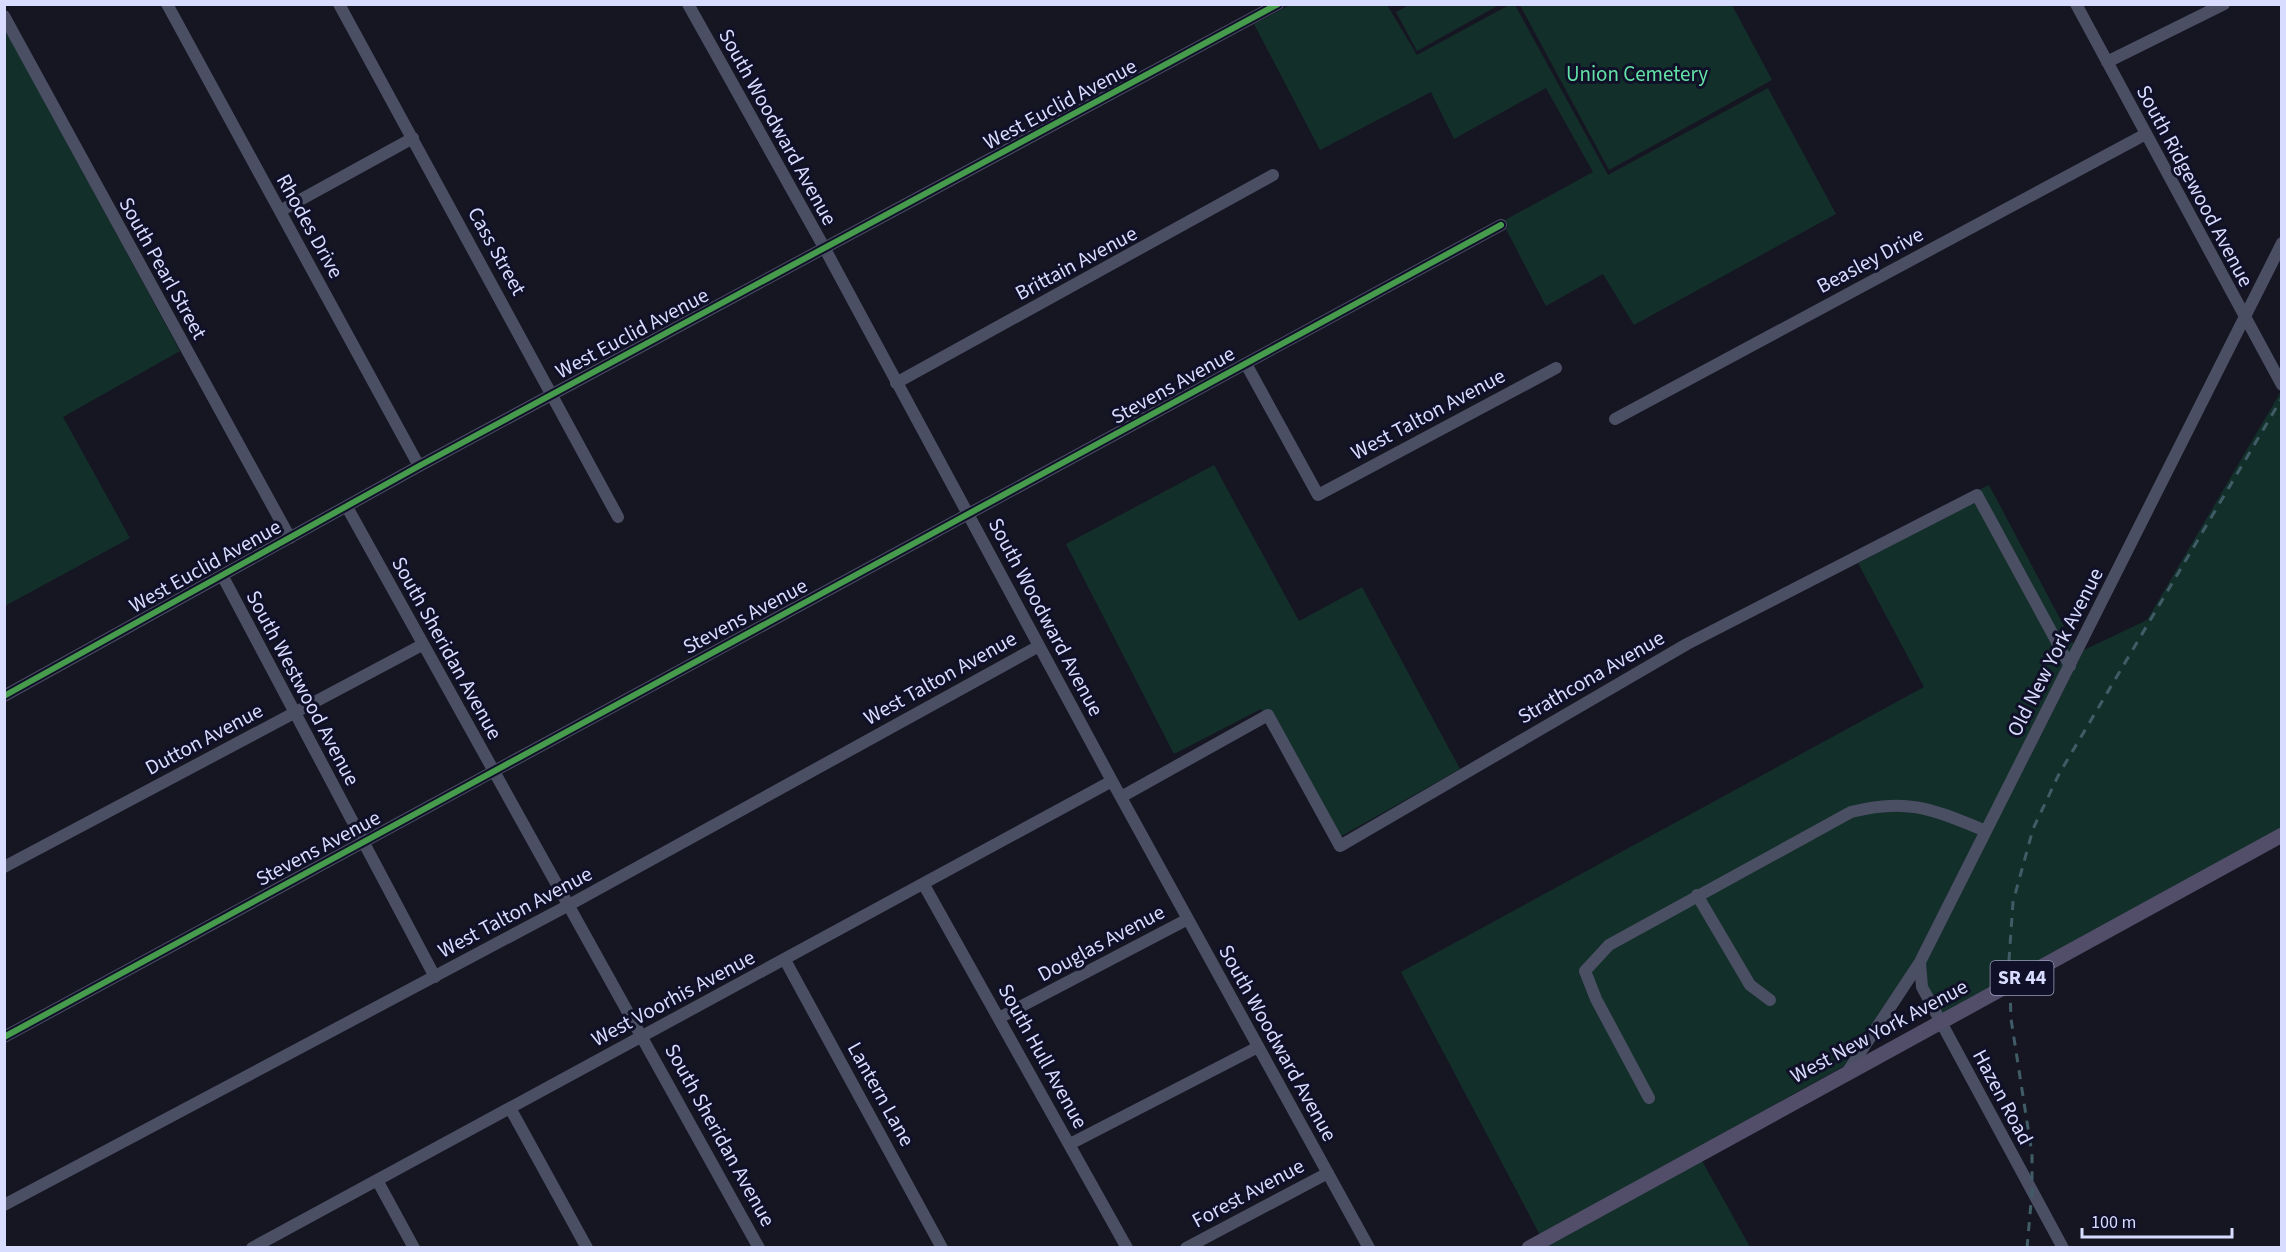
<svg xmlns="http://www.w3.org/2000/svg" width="2286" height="1252" font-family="'Source Sans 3',sans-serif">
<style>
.green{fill:#132f2a}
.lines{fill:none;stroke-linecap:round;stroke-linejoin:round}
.minor{stroke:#4b4f64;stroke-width:12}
.major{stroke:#524e6a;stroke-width:15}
.rail{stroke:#405c66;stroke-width:3;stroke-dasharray:9 8;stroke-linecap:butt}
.cycleway-casing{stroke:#101129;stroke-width:10}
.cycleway{stroke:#469c4c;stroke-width:6}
.labels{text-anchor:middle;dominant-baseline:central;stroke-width:6;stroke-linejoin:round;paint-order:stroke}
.shield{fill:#101129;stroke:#9c9fbf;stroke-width:1.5}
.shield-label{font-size:20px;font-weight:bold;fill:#d8dcff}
.park-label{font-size:21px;fill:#62e1a6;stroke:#101129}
.street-label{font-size:21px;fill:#d8dcff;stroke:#101129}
</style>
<rect width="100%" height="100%" fill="#161623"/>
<path class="green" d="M1411 4H1499V5L1417 51 1396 12Z
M1290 5H1387L1417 55 1509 5H1515L1608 175 1768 88 1836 214 1634 325 1603 274 1546 306 1506 229 1508 227 1505 220 1593 172 1546 88 1454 139 1431 92 1320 150 1254 24Z
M1520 5H1732L1772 80 1609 170Z
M4 27 180 351 63 417 130 538 5 606Z
M2280 393 2281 828 1942 1014 1927 986 1925 964 2084 650 2147 620Z
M1214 465 1299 621 1362 587 1460 769 1340 837 1261 709 1174 754 1066 544Z
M1989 485 2074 645 2069 654 1977 491Z
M1975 502 2064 666 1917 956 1844 1066 1540 1235 1401 972 1924 687 1858 563Z
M1701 1159 1750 1247 1547 1248 1546 1245Z"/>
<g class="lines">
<path class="minor" d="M167 4 419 466
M339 4 618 517
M688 4 825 249 1112 781 1369 1248
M2076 4 2282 385
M4 16 290 538
M2107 62 2224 4
M280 211 413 138
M1246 364 1318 495 1556 368
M896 383 1273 175
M1615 419 2144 135
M347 507 759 1248
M222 575 435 977
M4 696 419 466 1278 4
M1121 797 1268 715 1340 846 1687 644 1977 495 2070 666
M4 867 422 645
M924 885 1127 1248
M1697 895 1750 985 1770 1000
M785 960 942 1248
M1920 963 1922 987 2063 1248
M999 1018 1188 919
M4 1037 1501 225
M1848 1071 1920 962 2282 243
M1649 1098 1596 999 1585 971 1609 945 1851 812C1908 797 1934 810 1986 831
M510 1108 587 1248
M1070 1144 1258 1047
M377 1180 414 1248
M4 1205 569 905 1039 646
M252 1248 1112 781
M1186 1248 1328 1173"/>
<path class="major" d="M1529 1248 2282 835"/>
<path class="rail" d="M2027 1248 2032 1192V1154L2011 1019 2009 960 2013 902 2033 829 2059 774 2282 398"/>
<defs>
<path id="cycleway" d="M4 696 419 466 1278 4
M4 1037 1501 225"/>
</defs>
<use href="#cycleway" class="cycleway-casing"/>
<use href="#cycleway" class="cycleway"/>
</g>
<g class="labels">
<rect class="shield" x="1990.5" y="961" width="63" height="34" rx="4.5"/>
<g class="shield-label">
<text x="2022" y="978">SR 44</text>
</g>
<g class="park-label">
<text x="1637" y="74">Union Cemetery</text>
</g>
<g class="street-label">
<text transform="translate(1060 104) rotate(-28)">West Euclid Avenue</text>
<text transform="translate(778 127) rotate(61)">South Woodward Avenue</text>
<text transform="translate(2195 186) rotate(62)">South Ridgewood Avenue</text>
<text transform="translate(310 226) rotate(61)">Rhodes Drive</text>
<text transform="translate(497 251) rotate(61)">Cass Street</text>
<text transform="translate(1870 260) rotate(-28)">Beasley Drive</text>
<text transform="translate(1076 263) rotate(-28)">Brittain Avenue</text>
<text transform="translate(163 268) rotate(61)">South Pearl Street</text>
<text transform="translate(632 333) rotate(-28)">West Euclid Avenue</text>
<text transform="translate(1173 385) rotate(-29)">Stevens Avenue</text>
<text transform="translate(1428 414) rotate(-28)">West Talton Avenue</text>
<text transform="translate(205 566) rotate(-29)">West Euclid Avenue</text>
<text transform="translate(745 616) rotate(-28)">Stevens Avenue</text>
<text transform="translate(1046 617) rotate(62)">South Woodward Avenue</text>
<text transform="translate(447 648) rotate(61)">South Sheridan Avenue</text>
<text transform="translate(2055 652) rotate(-63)">Old New York Avenue</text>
<text transform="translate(1591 677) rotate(-30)">Strathcona Avenue</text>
<text transform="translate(940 678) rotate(-29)">West Talton Avenue</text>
<text transform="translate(303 688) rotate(62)">South Westwood Avenue</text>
<text transform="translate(204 739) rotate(-28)">Dutton Avenue</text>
<text transform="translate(318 848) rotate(-28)">Stevens Avenue</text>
<text transform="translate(515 912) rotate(-28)">West Talton Avenue</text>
<text transform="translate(1101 943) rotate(-28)">Douglas Avenue</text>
<text transform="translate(673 998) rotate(-28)">West Voorhis Avenue</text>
<text transform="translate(1879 1031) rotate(-28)">West New York Avenue</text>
<text transform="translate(1278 1043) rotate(61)">South Woodward Avenue</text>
<text transform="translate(1043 1056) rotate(61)">South Hull Avenue</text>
<text transform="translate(881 1094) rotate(61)">Lantern Lane</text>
<text transform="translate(2003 1097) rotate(62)">Hazen Road</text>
<text transform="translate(720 1135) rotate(61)">South Sheridan Avenue</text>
<text transform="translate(1248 1193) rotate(-28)">Forest Avenue</text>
</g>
</g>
<rect width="2286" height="1252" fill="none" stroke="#d8dcff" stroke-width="12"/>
<path d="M2082 1228v9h150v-9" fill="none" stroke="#d8dcff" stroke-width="3"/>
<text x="2091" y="1228" font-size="18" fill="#d8dcff" stroke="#101129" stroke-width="4.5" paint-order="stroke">100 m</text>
</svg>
